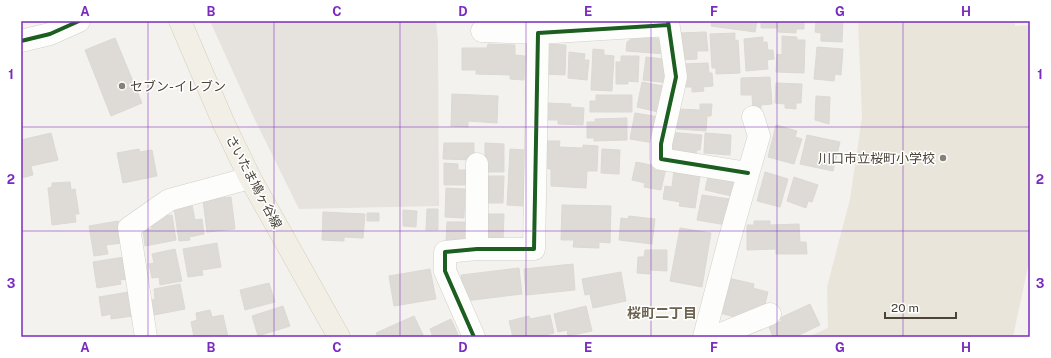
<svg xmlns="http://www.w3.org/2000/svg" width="1051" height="358" font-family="'Public Sans','Noto Sans JP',sans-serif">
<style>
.education{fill:#eae5da}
.parking{fill:#e6e3df}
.building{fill:#dedbd6;stroke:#dcd9d4}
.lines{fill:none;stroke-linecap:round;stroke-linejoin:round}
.minor-casing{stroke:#d2d0cb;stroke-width:23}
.major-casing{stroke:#d6cebb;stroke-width:23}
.minor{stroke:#fdfdfc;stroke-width:22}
.major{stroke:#f2efe6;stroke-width:22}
.cycleway-casing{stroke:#fff;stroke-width:6}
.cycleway{stroke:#1b5e20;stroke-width:4}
.grid{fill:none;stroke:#7b2cbf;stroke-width:1;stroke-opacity:0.55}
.poi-dot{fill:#868178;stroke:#fff;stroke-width:1.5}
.labels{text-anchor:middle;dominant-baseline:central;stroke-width:3;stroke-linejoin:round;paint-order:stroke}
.poi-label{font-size:13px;fill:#4b4439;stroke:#fff;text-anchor:start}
.street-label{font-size:13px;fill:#4b4439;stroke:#fff}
.neighbourhood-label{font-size:14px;font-weight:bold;fill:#6e6250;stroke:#fff}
.neatline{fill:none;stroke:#7b2cbf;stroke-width:1.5}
.grid-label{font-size:13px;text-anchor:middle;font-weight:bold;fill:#7b2cbf}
</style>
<rect width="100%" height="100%" fill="#f4f2ee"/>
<path class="education" d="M858 21H1015V26L1030 25V257L1013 337H808L828 328 827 287 850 199 862 117Z"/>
<path class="parking" d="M210 21H436L438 41 439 206 299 209 253 116Z"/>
<path class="building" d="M712 21H757L755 32 711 26Z
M761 21H804V29H796V33L778 32V28H761Z
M816 21H843L842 42 821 41V33L815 32Z
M706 32 708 51H697V59L680 60 678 33Z
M735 33V41L738 40 740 73 716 74V68H712L710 34Z
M782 36 797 37V40H805L804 73 776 72 777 54 782 55Z
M634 37 667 39 666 54 626 51 627 42Z
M763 37V42H767L768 50H773L774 59 767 60 768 69 746 71 744 39Z
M115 38 142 103 111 116 85 50Z
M488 44 515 45V55L525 56 524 80 510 79V75L476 74V70H462V48H487Z
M546 44 566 45 565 75 545 74Z
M817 47 843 49 841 75 835 74 834 81 814 79Z
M593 49 604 50V55L614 56 612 91 591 90Z
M569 52 585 54 584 60H589L587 80 568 78Z
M621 56H639L638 82 628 81V84H616V62H621Z
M646 57 664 59 663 67 670 68 669 83 643 80Z
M708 63 709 73H712L713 86 703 87 704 91 692 92V87H683L682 64Z
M770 77 772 104 761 105V109H753L752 95H741V78Z
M642 82 663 86 658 112 637 107Z
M776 83 802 84 801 103H796V109L785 108V104L775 103Z
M452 94 498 96 497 123 468 121V127L451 126Z
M596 95H632V112H590V101H596Z
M816 96 830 97 829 124 815 120Z
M546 103 571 104 570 107 584 108 583 125 558 124V120H548L549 116H546Z
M700 104H712L711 116H707L706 131 677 129 678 109 700 110Z
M635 113 659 117 654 143 630 139Z
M627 118V140L594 141V138H587V122H595V119Z
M776 125 797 131 795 137 802 139 794 164 768 157Z
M668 132 702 135 700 150H697L696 154 673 151V146H667Z
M51 133 58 160 31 166 33 175 21 178V140Z
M705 133 731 135 730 155 704 153Z
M807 135 840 142 833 171 800 164Z
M544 141H560L559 147 583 148V145L598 146 597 171H587L586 188 551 186V169L542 168Z
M444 143H474V160L443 159Z
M485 143 504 144V172H485Z
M139 149 140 152 152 150 157 176 123 183 117 153Z
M510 149 525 150 523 206 507 205Z
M602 149 620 150 619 174 601 173Z
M636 162 666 168 661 190 644 187 645 183 632 180Z
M444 163 458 164V170H466L465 185H444Z
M674 170H701L695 208 679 206 680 202 663 199 665 186 672 187Z
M709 172 740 179 736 197 705 190Z
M765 172 788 179 780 207 757 201Z
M487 176H504L503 203H483Z
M794 177 818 185 812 202 808 201 806 208 787 201Z
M70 182 71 190 75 189 79 214H75L76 222 52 225 48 188 52 187V183Z
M446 188 465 189 464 218 445 217Z
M702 195 730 199 726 225 697 220Z
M231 197 235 229 207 232 203 200Z
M192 205 195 220 202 219 204 234 189 237 190 240 179 241 174 208Z
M562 205 611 206 610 243 599 242V248L573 247 574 240H561Z
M427 209H438V230H426Z
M403 210 417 211 416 227 403 226Z
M323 212 365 214 363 238 344 237V241L322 240Z
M367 213H379V221H367Z
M485 214H504L503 242H484Z
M172 215 176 240 145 246 143 230 152 229 151 223 157 217Z
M629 216 655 219 652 244 619 240 621 218 628 219Z
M118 221 122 243 106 245 108 254 94 256 89 226Z
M754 221H770V225L799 224 800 242H806L807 254H776V249L747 250V225H754Z
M447 222H465L464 243 446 242Z
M680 228 711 233 702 287 670 281Z
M217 243 221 267 202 270 203 275 188 277 183 249Z
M175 249 182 281 160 285 159 277 152 278 149 264 154 263 152 254Z
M645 250H667V271L650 270V274L637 273 638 257H644Z
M124 257 128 279 120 280 121 284 97 288 93 262Z
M573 264 575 290 526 295 524 269Z
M519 268 522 294 465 301 461 275Z
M430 269 436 299 394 306 389 276Z
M621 272 626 301 593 308 590 294 585 295 582 279Z
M728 278 754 284 753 288 768 292 763 312 748 309 746 320 720 313Z
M269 283 275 302 245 310 240 290Z
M180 284 185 309 154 315 151 300 155 299 154 289Z
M129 292 133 316 111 319V314L102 316 99 297Z
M810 304 820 325 795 337H773L769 327 782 321 780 318Z
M283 306 290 326 258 336 252 316Z
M586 306 592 331 568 336 567 330 558 332 554 314Z
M210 310 212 317 223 315 228 337H194L191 322 197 320 196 313Z
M550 315 554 333 538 337H513L509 321 529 316 530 319Z
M414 316 424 337H378L376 333Z
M451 319 459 337H433L430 329Z"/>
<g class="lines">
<defs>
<path id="minor" d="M668 21 676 77 661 144V159L748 173
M482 31 538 33
M21 41 50 34 79 21
M477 164V249
M146 337 129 228 169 200 250 178
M474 337 445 271V252L477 249H534L538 33 668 25
M704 337 729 241 759 136 753 117
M714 337 770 314"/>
<path id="major" d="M180 21 224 124 250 178 339 337"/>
</defs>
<use href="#minor" class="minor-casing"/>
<use href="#major" class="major-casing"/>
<use href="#minor" class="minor"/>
<use href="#major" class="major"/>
<defs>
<path id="cycleway" d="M668 21 676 77 661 144V159L748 173
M21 41 50 34 79 21
M474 337 445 271V252L477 249H534L538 33 668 25"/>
</defs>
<use href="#cycleway" class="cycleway-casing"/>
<use href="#cycleway" class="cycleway"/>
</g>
<path class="grid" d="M148 21V337M274 21V337M400 21V337M526 21V337M651 21V337M777 21V337M903 21V337M21 127H1030M21 231H1030"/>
<g class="poi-dot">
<circle cx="122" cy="86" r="4"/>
<circle cx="943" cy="158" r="4"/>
</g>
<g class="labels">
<g class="poi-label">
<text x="130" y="86">セブン-イレブン</text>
<text x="935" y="158" text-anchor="end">川口市立桜町小学校</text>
</g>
<g class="street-label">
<text transform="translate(254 182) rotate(62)">さいたま鳩ヶ谷線</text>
</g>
<g class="neighbourhood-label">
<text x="662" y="313">桜町二丁目</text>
</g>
</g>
<rect width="1051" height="358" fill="none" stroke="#ffffff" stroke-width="44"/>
<path d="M885 312v6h71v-6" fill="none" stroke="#4b4439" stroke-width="2"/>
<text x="891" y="312" font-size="12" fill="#4b4439" stroke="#ffffff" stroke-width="3" paint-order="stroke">20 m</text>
<rect x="22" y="22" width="1007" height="314" class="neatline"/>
<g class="grid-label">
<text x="85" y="16">A</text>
<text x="211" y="16">B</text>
<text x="337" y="16">C</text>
<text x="463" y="16">D</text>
<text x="588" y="16">E</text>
<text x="714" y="16">F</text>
<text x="840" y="16">G</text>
<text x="966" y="16">H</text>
<text x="11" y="79">1</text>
<text x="1040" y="79">1</text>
<text x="11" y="184">2</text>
<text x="1040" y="184">2</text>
<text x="11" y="288">3</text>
<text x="1040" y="288">3</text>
<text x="85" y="352">A</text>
<text x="211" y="352">B</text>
<text x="337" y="352">C</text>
<text x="463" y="352">D</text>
<text x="588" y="352">E</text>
<text x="714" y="352">F</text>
<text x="840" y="352">G</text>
<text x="966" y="352">H</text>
</g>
</svg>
